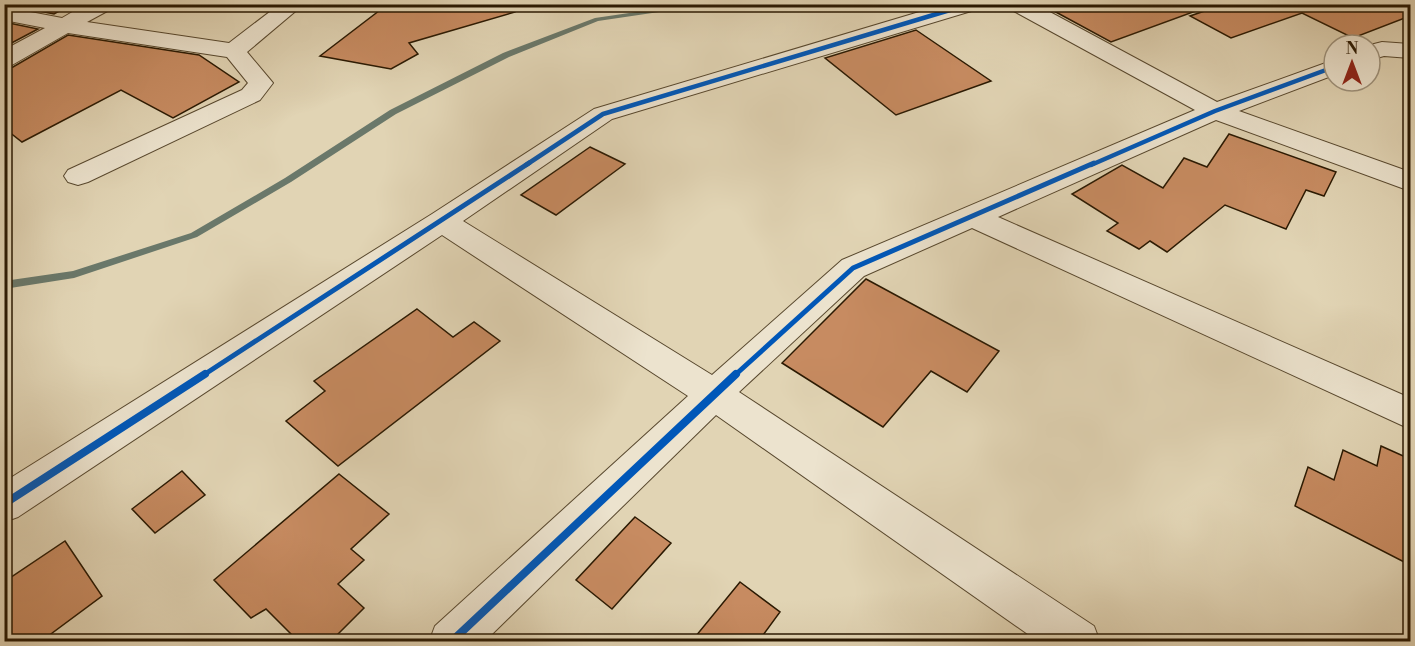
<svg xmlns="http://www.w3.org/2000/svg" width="1415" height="646" font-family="'Libre Bodoni',serif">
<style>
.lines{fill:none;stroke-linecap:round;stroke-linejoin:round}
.stream{fill:#6a786a;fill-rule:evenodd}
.building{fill:#c78b61;stroke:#2a1902;stroke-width:1.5}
.minor-casing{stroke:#58482e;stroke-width:2}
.minor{fill:#ece3ce;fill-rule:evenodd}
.cycleway-far2-casing{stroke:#ece3ce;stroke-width:8}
.cycleway-far1-casing{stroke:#ece3ce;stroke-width:9}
.cycleway-casing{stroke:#ece3ce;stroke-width:11}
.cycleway-far2{stroke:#0057b8;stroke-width:4.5}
.cycleway-far1{stroke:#0057b8;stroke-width:5}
.cycleway{stroke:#0057b8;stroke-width:8}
</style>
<rect width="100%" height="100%" fill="#e1d4b4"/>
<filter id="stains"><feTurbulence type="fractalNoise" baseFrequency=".00333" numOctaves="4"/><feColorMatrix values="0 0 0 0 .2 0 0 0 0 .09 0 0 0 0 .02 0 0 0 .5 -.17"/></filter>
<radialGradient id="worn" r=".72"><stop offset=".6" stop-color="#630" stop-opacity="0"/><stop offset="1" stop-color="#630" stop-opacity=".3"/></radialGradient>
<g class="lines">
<path class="stream" d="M691 4H713L598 21 509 57 396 114 291 182 197 237 74 278 4 289V281L73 271 191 233 285 178 390 110 503 53 595 18Z"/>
</g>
<path class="building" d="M4 4H72L54 14Z
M388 4H514L515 12 409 43 418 54 391 69 320 56Z
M1041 4H1204V8L1111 42Z
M1225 4H1410V16L1353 38 1302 13 1231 38 1190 16Z
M4 22 38 29 4 47Z
M916 30 991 81 896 115 825 58Z
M68 35 199 55 239 82 173 118 121 90 22 142 4 128V69L13 67Z
M1229 134 1336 172 1324 196 1306 190 1286 229 1225 205 1167 252 1150 241 1139 249 1107 231 1118 223 1072 194 1122 165 1163 188 1184 158 1207 167Z
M590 147 625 164 556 215 521 195Z
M866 279 999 351 967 392 931 371 883 427 782 363Z
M417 309 453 337 474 322 500 341 338 466 286 421 325 391 314 381Z
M1381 446 1410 459V565L1295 506 1308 467 1334 480 1343 450 1377 466Z
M182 471 205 495 155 533 132 509Z
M339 474 389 514 351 549 364 560 338 584 364 608 330 642H299L266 609 251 618 214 580Z
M635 517 671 543 612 609 576 580Z
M65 541 102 596 40 642H4V582Z
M740 582 780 612 758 642H691Z"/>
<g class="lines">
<defs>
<path id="minor" d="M86 4H113L111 9 87 22 229 43 280 4H304L247 52 273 83 260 100 88 182 78 185 68 182 64 176 68 170 242 90 248 83 227 57 68 33 12 65 4 67V50L45 28 4 20V7L62 18Z
M946 4H980L978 9 612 119 463 221 712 375 842 260 1195 110 1010 9 1008 4H1035L1217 102 1334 60V75L1239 111 1410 172V191L1216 120 998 217 1410 398V429L972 228 864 276 739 392 1094 626 1100 642H1039L716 415 484 642H429L435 626 688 396 442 235 18 517 4 522V482L432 214 594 109Z
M1382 42 1410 44V58L1384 56 1370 60V45Z"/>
</defs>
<use href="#minor" class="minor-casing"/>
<use href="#minor" class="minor"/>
<defs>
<path id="cycleway-far2" d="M526 165 603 114 970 4
M1091 165 1215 111 1334 67"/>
<path id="cycleway-far1" d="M202 376 529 163
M734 376 853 268 1094 163"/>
<path id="cycleway" d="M4 504 205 374
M451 642 736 374"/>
</defs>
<use href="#cycleway-far2" class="cycleway-far2-casing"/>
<use href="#cycleway-far1" class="cycleway-far1-casing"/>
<use href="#cycleway" class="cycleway-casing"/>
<use href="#cycleway-far2" class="cycleway-far2"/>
<use href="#cycleway-far1" class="cycleway-far1"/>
<use href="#cycleway" class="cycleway"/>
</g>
<rect width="1415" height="646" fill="none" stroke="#e1d4b4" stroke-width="24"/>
<rect x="6" y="6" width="1403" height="634" fill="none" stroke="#2a1902" stroke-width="3"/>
<rect x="12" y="12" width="1391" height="622" fill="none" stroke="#2a1902" stroke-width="1.5"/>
<g transform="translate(1352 63)"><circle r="28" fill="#ece3ce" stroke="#9e927c" stroke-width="1.5"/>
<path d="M0-4.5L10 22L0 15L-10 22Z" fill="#8f2418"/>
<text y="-9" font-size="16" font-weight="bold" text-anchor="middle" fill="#2a1902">N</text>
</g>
<rect width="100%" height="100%" filter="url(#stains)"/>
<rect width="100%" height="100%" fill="url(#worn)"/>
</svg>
